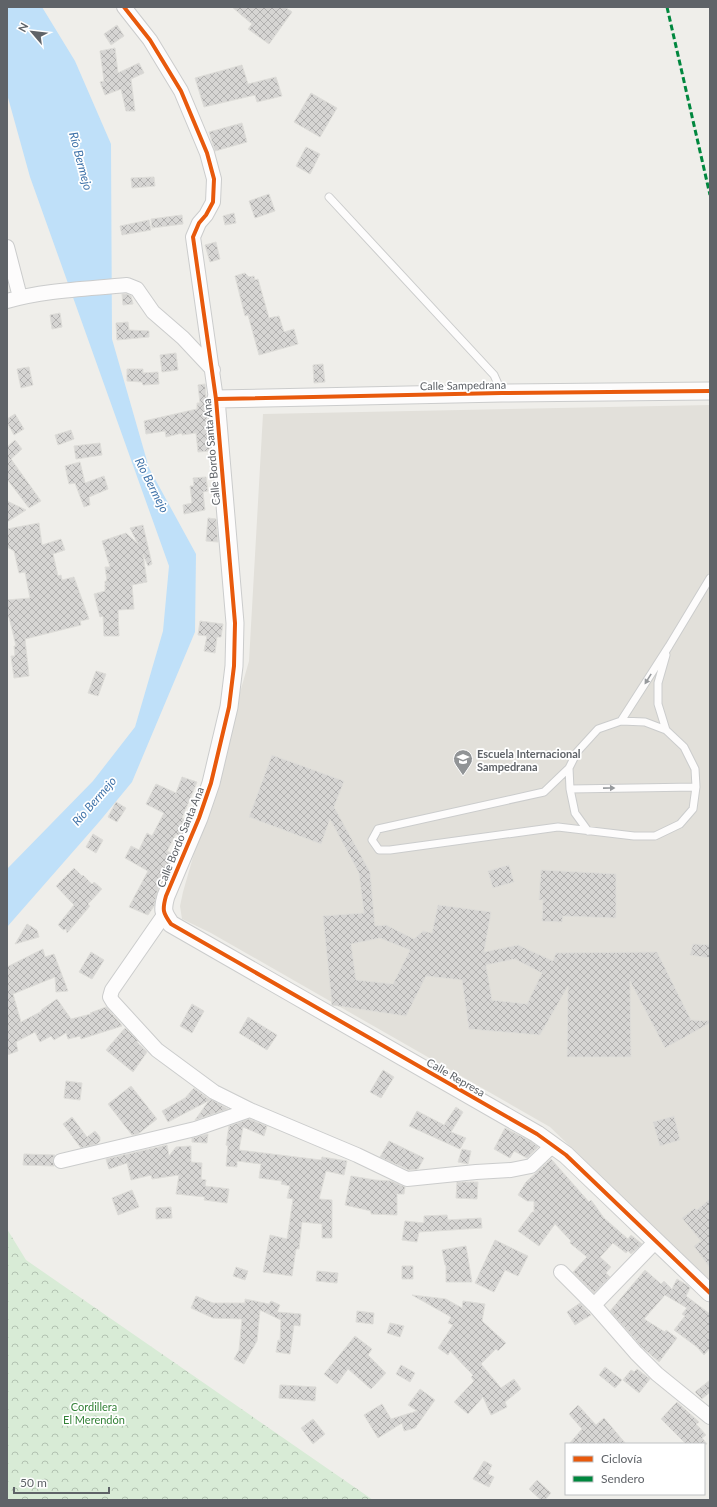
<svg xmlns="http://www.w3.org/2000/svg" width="717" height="1507" font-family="Lato,sans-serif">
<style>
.education{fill:#e2e0da}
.forest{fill:url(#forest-crowns)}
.water{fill:#bfe0f9}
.building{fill:url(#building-cross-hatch);stroke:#deddd9;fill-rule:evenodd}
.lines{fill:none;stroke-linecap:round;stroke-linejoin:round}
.service-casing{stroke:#cbcccc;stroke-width:9}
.minor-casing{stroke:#cbcccc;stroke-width:16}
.tertiary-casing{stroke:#cbcccc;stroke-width:19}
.service{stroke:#fdfcfc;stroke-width:7}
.minor{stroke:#fdfcfc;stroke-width:14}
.tertiary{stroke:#fdfcfc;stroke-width:17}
.quiet{stroke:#00873e;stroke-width:3;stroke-dasharray:6 3;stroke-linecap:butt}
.cycleway-casing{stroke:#fff;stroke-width:6}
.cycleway{stroke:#e8590c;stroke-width:4}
.oneway{fill:#96999c}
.labels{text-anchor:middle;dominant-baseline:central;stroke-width:3.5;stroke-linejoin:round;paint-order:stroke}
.street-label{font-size:11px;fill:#5f6368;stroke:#fff}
.poi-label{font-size:11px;font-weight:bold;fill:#5f6368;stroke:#fff;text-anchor:start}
.park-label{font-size:11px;fill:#348238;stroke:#fff}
.water-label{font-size:12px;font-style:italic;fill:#4174aa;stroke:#fff}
</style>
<defs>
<pattern id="forest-crowns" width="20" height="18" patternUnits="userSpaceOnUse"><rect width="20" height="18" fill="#d8ebd6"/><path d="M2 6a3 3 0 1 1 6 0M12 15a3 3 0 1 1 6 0" fill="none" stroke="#b2c2b1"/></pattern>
<pattern id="building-cross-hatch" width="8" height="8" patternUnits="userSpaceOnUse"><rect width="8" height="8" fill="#d6d5d3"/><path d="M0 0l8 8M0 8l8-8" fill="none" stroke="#b1b0af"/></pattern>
</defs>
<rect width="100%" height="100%" fill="#efeeea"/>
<path class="education" d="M710 405V1281L550 1127 211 933 182 919 180 906 183 892 249 661 263 414Z"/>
<path class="forest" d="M7 1229 26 1260 373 1500H7Z"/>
<path class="water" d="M7 7H42L75 61 111 144 112 339 149 468 196 554 195 632 132 782 99 822 7 927V869L93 781 135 727 163 631 169 566 30 177 7 94Z"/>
<path class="building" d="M232 7H285L292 12 269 44 248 29 252 24Z
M117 25 124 36 111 45 104 34Z
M115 48 118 73 139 63 144 73 131 79 135 111H126L121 89 105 95 100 82 104 81 100 51Z
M242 65 248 84 276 77 282 96 257 102 255 95 204 107 195 78Z
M311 93 337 108 320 137 294 122Z
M242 123 247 142 215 151 209 132Z
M306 147 320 154 310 174 296 166Z
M154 177 155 186 132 188 131 178Z
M269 194 275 211 255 218 249 201Z
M234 213 236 223 225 225 223 216Z
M182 215 183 224 152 228 151 219Z
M149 220 151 230 122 235 120 226Z
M216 242 220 259 210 262 205 245Z
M245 273 249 277 254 276 255 280 258 279 269 318 279 316 284 332 294 329 298 344 259 355 248 315 245 316 235 276Z
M122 294H126L131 296 133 304 123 305Z
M60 313 62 327 52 329 50 315Z
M128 322 129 330 149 331V337L117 340 116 323Z
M176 353 178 370 162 372 160 355Z
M323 364 325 382 314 383 313 365Z
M29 367 33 385 21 388 17 369Z
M127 369H143V373L158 372 159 384 143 385 142 382 127 381Z
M205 384 210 451 198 452 196 433 182 435V433L166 437 165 431 146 434 144 421 197 409V403H200L198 385Z
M15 414 24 429 14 435 7 422V419Z
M71 430 74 439 58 445 55 435Z
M15 440 22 449 11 459 41 501 29 508 7 479V447Z
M100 443 102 455 76 459 74 446Z
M80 462 85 483 104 476 108 489 89 497 90 505 84 507 75 483 69 484 65 466Z
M206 477 208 491 203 492 205 510 184 514 183 505 192 503 190 486H194L193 478Z
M7 501 26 510 7 522Z
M208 518 216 519 218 542 206 541Z
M39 523 42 545 61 539 65 550 53 554 58 576 61 575 62 580 74 577 89 619 80 621 81 625 25 639 29 676 14 678 11 656H15L14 646H16L9 617H8L7 600 30 598 25 572 19 573 14 551 7 547V529Z
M143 525 152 564 148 566 143 554 147 582 132 585 134 609 118 610 119 636H104L103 616 100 617 94 594 105 591V581H107L105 567H110L102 541 126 533 138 544 130 528Z
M200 621 223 624 221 637H217L215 653 204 651 207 636 198 635Z
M96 671 106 674 98 696 88 693Z
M272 755 344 781 334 807 370 872 375 926 386 925 414 939 423 931 432 933 438 905 491 912 484 952 518 945 553 961 556 953 657 952 691 1020 710 1021V1023L665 1048 630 981 631 1057H567L568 986 540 1035 469 1029 462 980 426 976 406 1016 332 1005 323 916 364 913 359 873 330 819 321 844 249 817ZM380 938 410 950 393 984 356 980 351 944ZM515 959 542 973 527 1004 492 1000 486 965Z
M182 777 197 782 182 818 187 821 180 837 176 834 167 851 173 854 157 892 154 906 148 915 129 907 148 871 125 858 131 846 139 850 147 833 152 836 164 813 146 804 156 784 176 793Z
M116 802 126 808 117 822 108 817Z
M93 834 103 840 96 853 86 847Z
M509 865 514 882 493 888 488 871Z
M74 868 82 876 83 875 92 884 94 882 102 889 88 904 90 906 67 933 66 929 63 930 58 925 74 905 56 886Z
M541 870 616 874V918L563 916 562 922 542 921 543 900H539Z
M27 924 37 930 39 937 15 944Z
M693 944 710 945V958L690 955Z
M43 949 45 957 54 954 68 991 56 992 55 977 13 994 21 1022 42 1011 41 1010 57 999 71 1019 91 1014 90 1013 106 1007 120 1023 122 1026 81 1039 80 1036 68 1039 66 1033 54 1040 51 1036 40 1042 35 1032 16 1042 18 1051 7 1055V967Z
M91 952 104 960 92 979 79 972Z
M192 1004 204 1011 192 1033 180 1026Z
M248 1017 277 1035 267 1050 239 1033Z
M125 1028 138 1041 137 1042 147 1052 133 1072 106 1050Z
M383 1070 394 1077 381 1098 370 1092Z
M66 1081 82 1083 80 1100 64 1098Z
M131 1086 157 1119 138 1134 132 1135 108 1104Z
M194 1088 210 1100 168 1122 162 1111 185 1098Z
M210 1099 228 1109 195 1120 208 1102Z
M456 1107 463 1112 451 1132 466 1138 460 1149 409 1126 417 1111 444 1125Z
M674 1116 680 1140 660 1146 653 1122Z
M72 1117 87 1137 95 1131 100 1137V1141L97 1144 81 1148 63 1124Z
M249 1119 267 1126 264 1136 243 1127 239 1150 321 1160 322 1157 347 1161 344 1175 326 1171 319 1199 332 1200V1238H322V1224L302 1222 299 1249H296L292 1276 263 1272 270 1235 287 1239 293 1199 287 1198 290 1186 281 1184 282 1181 259 1178 261 1164 237 1161V1167L226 1166 228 1146 226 1145 229 1126Z
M505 1128 532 1142 538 1147 527 1158 514 1151 510 1158 494 1149Z
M208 1134 207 1143 192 1142V1138Z
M389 1141 424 1158 418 1169 409 1170 380 1157Z
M167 1145 169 1156 176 1147 191 1146V1162L202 1163 201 1179 206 1180 205 1186 229 1189 227 1203 204 1200 205 1197 176 1194 179 1175 152 1179 151 1175 131 1180 127 1163 109 1169 106 1159Z
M462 1149 471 1151 468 1164 458 1162Z
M24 1154 55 1155 53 1159 54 1166 23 1165Z
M551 1159 589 1202 591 1200 604 1218 628 1239 631 1235 642 1244 631 1254 628 1251 626 1253 613 1243 600 1257 611 1267 606 1273 610 1277 594 1293 573 1272 587 1257 570 1243 571 1241 555 1224 539 1246 518 1231 532 1212H534V1201H527L518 1195 526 1182Z
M351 1176 375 1180 391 1181 405 1187 404 1194H397V1215L371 1214V1211L345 1205Z
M457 1182H478L477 1199 456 1198Z
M132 1190 139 1207 118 1215 112 1198Z
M710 1199V1268L694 1246 701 1241 682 1218 695 1208 697 1210Z
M171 1207 172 1218 156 1219V1208Z
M447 1215 448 1220 481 1218 482 1228 419 1232 417 1242 402 1240 405 1221 424 1223V1216Z
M495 1240 528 1256 518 1276 505 1270 494 1292 475 1283Z
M466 1246 472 1282H446V1265H445L442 1250Z
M402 1266H413V1279H402Z
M236 1267 248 1271 245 1280 233 1276Z
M645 1270 661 1284 664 1281 672 1289 677 1279 687 1285 690 1288 686 1296 710 1314V1348L704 1355 697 1347 674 1330 685 1316 682 1314 687 1308 665 1295 644 1319 665 1332 666 1330 677 1338 659 1362 642 1347 610 1311Z
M317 1271 338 1273 337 1283 316 1281Z
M412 1295 446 1299 462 1308 463 1301 485 1304 482 1321 506 1343 498 1351 496 1349 481 1364 501 1388 514 1379 521 1389 505 1402 507 1407 491 1415 483 1397 468 1414 454 1402 474 1381 471 1377 473 1375 450 1351 448 1355 438 1348 453 1325 448 1323 451 1317Z
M196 1296 213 1303H245V1299L269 1304 271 1301 280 1305 277 1312 301 1314 300 1326 294 1325 290 1354 276 1352 278 1340 280 1341 281 1320 260 1310 257 1341 244 1364 234 1359 239 1350 242 1319 213 1318 191 1308Z
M580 1303 591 1315 575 1325 567 1312Z
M357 1311 374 1313 373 1324 356 1322Z
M390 1323 404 1326 400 1337 387 1333Z
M355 1336 372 1349 368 1355 386 1373 371 1389 348 1369 337 1384 324 1374Z
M401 1365 415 1373 410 1382 396 1374Z
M605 1367 622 1380 615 1388 599 1375Z
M637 1369 650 1379 639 1393 623 1380 631 1370 634 1372Z
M710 1380V1392L702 1399 695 1392Z
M280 1385 316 1387 315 1401 279 1398Z
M420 1389 435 1400 415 1428 404 1431 402 1423 378 1438 364 1415 382 1404 391 1419 417 1411 408 1405Z
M677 1402 699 1422 696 1424 706 1435 702 1438 707 1444H686L661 1419Z
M578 1405 596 1425 604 1418 626 1444H569L582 1429 569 1414Z
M313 1419 325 1434 313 1444 301 1428Z
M484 1461 492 1465 488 1474 494 1477 489 1487 473 1479Z
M537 1480 551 1493 545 1500H541L529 1489Z"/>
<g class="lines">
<defs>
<path id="service" d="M329 197 494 375 502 393
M621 721 645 722 666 730 684 747 695 769 696 787 693 809 680 824 655 836H634L558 827 390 850H379L372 840 378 829 544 792 569 768 577 752 598 729Z
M621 721 669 646 710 578
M666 730 658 704V683L666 655
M569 768 570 789 575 813 588 831
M570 789 696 787"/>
<path id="minor" d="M124 7 150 40 181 91 207 153 214 179 213 202 206 215 199 223 193 237 216 399
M7 247 20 297
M7 301C45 290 87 289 127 285L137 289 153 312 183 338 213 370
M164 915 112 990 110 997 113 1002 157 1050 214 1092 250 1110 357 1155 407 1179 476 1172 511 1170 531 1166 553 1145
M61 1161 195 1129 250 1110
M561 1272 594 1305 636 1353 657 1374 710 1417
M594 1305 656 1241"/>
<path id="tertiary" d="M710 391 502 393 216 399 235 623 234 666 229 707 211 783 199 818 166 896C162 910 163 913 171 924L537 1134 566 1155 710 1293"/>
</defs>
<use href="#service" class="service-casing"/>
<use href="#minor" class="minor-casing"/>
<use href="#tertiary" class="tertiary-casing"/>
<use href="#service" class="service"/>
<use href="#minor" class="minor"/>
<use href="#tertiary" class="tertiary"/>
<path class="quiet" d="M667 7 710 195"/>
<defs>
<path id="cycleway" d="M124 7 150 40 181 91 207 153 214 179 213 202 206 215 199 223 193 237 216 399 235 623 234 666 229 707 211 783 199 818 166 896C162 910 163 913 171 924L537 1134 566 1155 710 1293
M216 399 502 393 710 391"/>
</defs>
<use href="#cycleway" class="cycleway-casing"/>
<use href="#cycleway" class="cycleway"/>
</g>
<defs><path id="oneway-solid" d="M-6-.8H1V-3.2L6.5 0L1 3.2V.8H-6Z"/></defs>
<g class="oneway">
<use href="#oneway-solid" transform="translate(648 679) rotate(122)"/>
<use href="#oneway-solid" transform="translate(609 788) rotate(-1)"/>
</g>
<defs>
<symbol id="school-pin" viewBox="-11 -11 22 30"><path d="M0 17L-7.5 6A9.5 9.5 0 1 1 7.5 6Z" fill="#919496" stroke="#fff"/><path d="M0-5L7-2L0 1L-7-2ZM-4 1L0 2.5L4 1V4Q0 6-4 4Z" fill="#fff"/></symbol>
</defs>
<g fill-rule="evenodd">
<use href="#school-pin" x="452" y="748" width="22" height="30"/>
</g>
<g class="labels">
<g class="street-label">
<text transform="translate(463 385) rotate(-1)">Calle Sampedrana</text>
<text transform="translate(211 452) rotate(-95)">Calle Bordo Santa Ana</text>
<text transform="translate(180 837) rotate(-68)">Calle Bordo Santa Ana</text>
<text transform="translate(456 1077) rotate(30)">Calle Represa</text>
</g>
<g class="poi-label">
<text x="477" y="753">Escuela Internacional<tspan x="477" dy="13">Sampedrana</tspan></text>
</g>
<g class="park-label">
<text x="94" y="1406">Cordillera<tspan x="94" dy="13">El Merendón</tspan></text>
</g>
<g class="water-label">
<text transform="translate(81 161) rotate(75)">Río Bermejo</text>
<text transform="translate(152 485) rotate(63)">Río Bermejo</text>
<text transform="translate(94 801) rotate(-49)">Río Bermejo</text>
</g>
</g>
<rect width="717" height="1507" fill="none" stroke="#5f6368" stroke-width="16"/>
<rect x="565" y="1443" width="140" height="52" fill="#ffffff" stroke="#bfc1c3"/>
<rect x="573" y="1456" width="20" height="6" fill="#e8590c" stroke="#bfc1c3"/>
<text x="601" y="1463" font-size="12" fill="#5f6368">Ciclovía</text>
<rect x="573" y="1476" width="20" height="6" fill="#00873e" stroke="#bfc1c3"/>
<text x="601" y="1483" font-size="12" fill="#5f6368">Sendero</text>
<g transform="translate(32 32) rotate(298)" stroke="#ffffff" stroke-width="3" paint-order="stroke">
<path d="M0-3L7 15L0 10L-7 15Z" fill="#5f6368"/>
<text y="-6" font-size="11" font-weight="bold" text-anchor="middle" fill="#5f6368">N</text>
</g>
<path d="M14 1487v6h95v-6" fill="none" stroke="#5f6368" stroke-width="2"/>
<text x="20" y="1487" font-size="12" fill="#5f6368" stroke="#ffffff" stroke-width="3" paint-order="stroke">50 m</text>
</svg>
